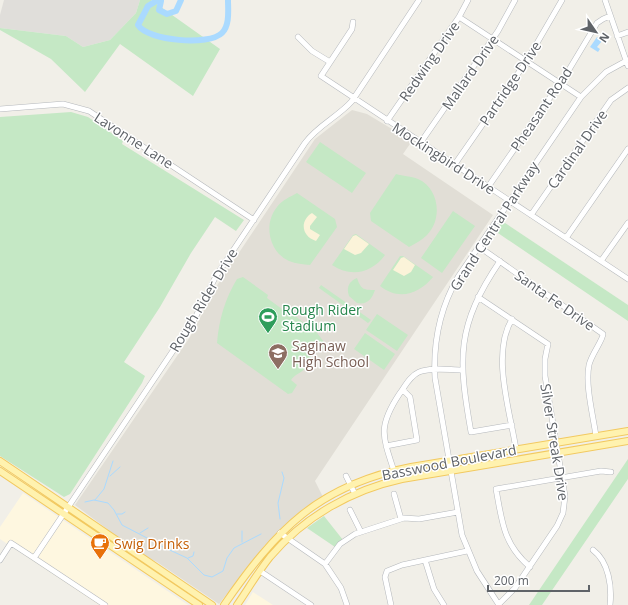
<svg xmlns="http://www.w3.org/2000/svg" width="628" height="605" font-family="'Open Sans',sans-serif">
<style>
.commercial{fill:#fef7e0}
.industrial{fill:#e0deda}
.education{fill:#e1ded6}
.green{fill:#c5e8c5}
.sand{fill:#fbf3d9}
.water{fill:#aadaff}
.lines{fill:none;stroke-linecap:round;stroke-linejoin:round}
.stream{stroke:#aadaff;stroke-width:1}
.river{stroke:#aadaff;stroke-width:6}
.minor-casing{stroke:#b5b8bc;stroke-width:6}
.major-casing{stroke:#f2c960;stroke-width:8}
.minor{stroke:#fff;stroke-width:5}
.major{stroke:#fff2af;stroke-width:6}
.labels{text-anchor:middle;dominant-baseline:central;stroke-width:3;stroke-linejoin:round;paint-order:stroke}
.street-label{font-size:14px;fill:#5f6368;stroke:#fff}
.leisure-label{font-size:14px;fill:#27864d;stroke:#fff;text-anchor:start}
.education-label{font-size:14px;fill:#785e54;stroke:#fff;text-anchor:start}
.food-label{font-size:14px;fill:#c56008;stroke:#fff;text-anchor:start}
</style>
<rect width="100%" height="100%" fill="#f1efe8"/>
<path class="commercial" d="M23 493 188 605H99L0 539V527Z
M253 592 273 605H245Z"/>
<path class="industrial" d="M4 0H140L136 13 110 40 83 47 66 36 0 28V15Z"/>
<path class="education" d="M352 110 367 114 412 141 403 154 493 215 315 481 323 497 303 509 265 545 219 604 157 562 142 555 75 505 190 337 218 284 315 139Z"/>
<path class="green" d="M140 0H151L220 49 193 96 120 44 85 92 51 59 0 30V28L66 36 83 47 110 40 136 13Z
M71 112 88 117 123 141 122 144 244 220 236 231 215 217 191 253 160 307 124 362 145 376 142 383 70 494 64 497 0 456V117Z
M320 142 366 173 352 193 306 162Z
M396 174C403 176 411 176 418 179 439 188 443 219 427 235 422 240 416 243 409 247L371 221 370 213Z
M297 193 335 219 337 227 310 265C303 264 296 264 289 261 269 252 263 224 277 207 282 200 290 197 297 193Z
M453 211 475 226 442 273 421 258Z
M502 221 628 305V321L495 231Z
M356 234 385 255C372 273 351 278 332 265L353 235Z
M400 256H403L433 277C419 294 399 301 380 286Z
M243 277 268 295 267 298 282 309 284 307 309 327 311 325 324 342V346L321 350 315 346C310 353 312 361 306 367 302 373 295 374 291 380L297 385 292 393 288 394 217 343C219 319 225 299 237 279Z
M357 278C361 289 363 290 375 290 372 299 367 305 357 303L349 296C346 288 349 281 357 278Z
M321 285 371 320 368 323 319 288Z
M377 314 408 335 397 351 366 330Z
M365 333 395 354 384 370 354 349Z
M628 459V479L542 605H529Z
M324 516 343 540 335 547 307 528Z"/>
<path class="sand" d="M312 213 317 217 310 226V229L320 235 316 241C302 237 299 221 312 213Z
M356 235 369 244 361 253 355 255 344 249 353 236Z
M404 257 415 265 411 272 404 276 393 270 401 258Z"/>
<path class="water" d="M597 37 602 41 597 47 600 49 598 52 590 47Z"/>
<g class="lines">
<path class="stream" d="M110 476 120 467
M95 500 104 489 113 461
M85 502 94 500 108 503 114 510 122 525 147 538
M117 514H122L125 512
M280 519 278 503 284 478 282 472
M242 531V542
M140 533 148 528
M161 546 187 558 204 575 212 577 223 571 227 558 234 548 261 534
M164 548 168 542
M188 558 193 556 194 552"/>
<path class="river" d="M158 0 148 6 138 25C148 41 209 46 222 33 230 25 228 10 228 0
M159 0 161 1 159 10 167 14 176 11 181 0"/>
<defs>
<path id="minor" d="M605 0 628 66
M459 17 581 97
M353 22 352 29 321 76 628 279
M617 36 628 32
M298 37 312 51 330 62
M0 109 63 104 89 111 254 220
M387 121 459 17 468 0
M421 142 498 31 515 0
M455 164 526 62 562 0
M488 187 567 73 597 23 603 19 610 16
M531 215 611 100 628 88
M566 238 628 149
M478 246 603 334C603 340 591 355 589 365 585 385 593 415 596 436
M500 261C456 326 458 358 471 432L512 425
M601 261 628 223
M478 297 548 344 545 359V376L565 496 563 513 557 526 515 588 499 604
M512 319C491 354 510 411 516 449
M386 446 417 440 410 397 403 390
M394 471C382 435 378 426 400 393 405 386 410 376 419 372 431 367 449 370 462 370
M346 476 355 494
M394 494 401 519
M350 510 361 532
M280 533 325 564 341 588 347 605
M593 550C609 562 612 587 610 605
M0 560 11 543 34 558
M425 560 434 589 444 605
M325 564 340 544 355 534 404 518 419 519 458 512
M530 567C503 544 502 521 496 489L601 471 611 472
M260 571 311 605
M105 605 34 558 195 318 216 276 305 143C318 125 338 117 352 101L419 0
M391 605 385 577 387 571 402 565 467 551
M499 605 477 571 462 535 435 378C433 342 440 308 458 277L581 97 606 72 628 60"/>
<path id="major" d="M0 461 212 605
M0 471 199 605
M224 605C276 530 318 485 411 467L628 431
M237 605C248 589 258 572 270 557 304 517 351 490 402 479L628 441"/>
</defs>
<use href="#minor" class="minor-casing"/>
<use href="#major" class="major-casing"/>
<use href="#minor" class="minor"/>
<use href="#major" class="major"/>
</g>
<defs>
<symbol id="stadium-pin" viewBox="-11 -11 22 30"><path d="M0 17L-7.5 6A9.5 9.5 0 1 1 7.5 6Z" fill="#2e9e5b" stroke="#fff"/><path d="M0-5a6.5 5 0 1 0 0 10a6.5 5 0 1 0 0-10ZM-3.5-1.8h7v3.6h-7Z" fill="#fff"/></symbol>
<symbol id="school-pin" viewBox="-11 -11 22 30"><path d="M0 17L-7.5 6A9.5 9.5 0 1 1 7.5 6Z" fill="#8d6e63" stroke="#fff"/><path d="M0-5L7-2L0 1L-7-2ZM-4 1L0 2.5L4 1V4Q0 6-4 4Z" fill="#fff"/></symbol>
<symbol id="cafe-pin" viewBox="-11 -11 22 30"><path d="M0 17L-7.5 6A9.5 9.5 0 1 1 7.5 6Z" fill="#e8710a" stroke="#fff"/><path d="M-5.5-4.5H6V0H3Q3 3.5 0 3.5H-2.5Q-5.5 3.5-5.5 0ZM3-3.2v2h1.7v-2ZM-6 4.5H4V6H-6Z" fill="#fff"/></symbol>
</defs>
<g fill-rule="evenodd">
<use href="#stadium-pin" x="257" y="306" width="22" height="30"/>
<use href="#school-pin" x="267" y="342" width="22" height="30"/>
<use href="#cafe-pin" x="89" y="532" width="22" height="30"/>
</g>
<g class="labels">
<g class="street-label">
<text transform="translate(429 61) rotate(-55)">Redwing Drive</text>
<text transform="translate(470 72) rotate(-55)">Mallard Drive</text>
<text transform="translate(510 83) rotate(-56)">Partridge Drive</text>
<text transform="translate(541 109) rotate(-56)">Pheasant Road</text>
<text transform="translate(134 140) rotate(33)">Lavonne Lane</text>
<text transform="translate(577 149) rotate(-55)">Cardinal Drive</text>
<text transform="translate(444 158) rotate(33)">Mockingbird Drive</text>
<text transform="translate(494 226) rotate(-57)">Grand Central Parkway</text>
<text transform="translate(203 300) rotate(-59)">Rough Rider Drive</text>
<text transform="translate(555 300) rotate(35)">Santa Fe Drive</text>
<text transform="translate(555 442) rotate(81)">Silver Streak Drive</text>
<text transform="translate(449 462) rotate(-11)">Basswood Boulevard</text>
</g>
<g class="leisure-label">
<text x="282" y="309">Rough Rider<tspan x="282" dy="16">Stadium</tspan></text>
</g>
<g class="education-label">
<text x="292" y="345">Saginaw<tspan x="292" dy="16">High School</tspan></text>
</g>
<g class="food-label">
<text x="114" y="543">Swig Drinks</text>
</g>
</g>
<g transform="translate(596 32) rotate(124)" stroke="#ffffff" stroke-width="3" paint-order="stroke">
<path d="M0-3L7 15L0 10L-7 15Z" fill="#5f6368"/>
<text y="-6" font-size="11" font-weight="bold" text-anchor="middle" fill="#5f6368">N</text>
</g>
<path d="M488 585v6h101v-6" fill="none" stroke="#5f6368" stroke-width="2"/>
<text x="494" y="585" font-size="12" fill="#5f6368" stroke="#ffffff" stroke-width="3" paint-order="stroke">200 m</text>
</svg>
